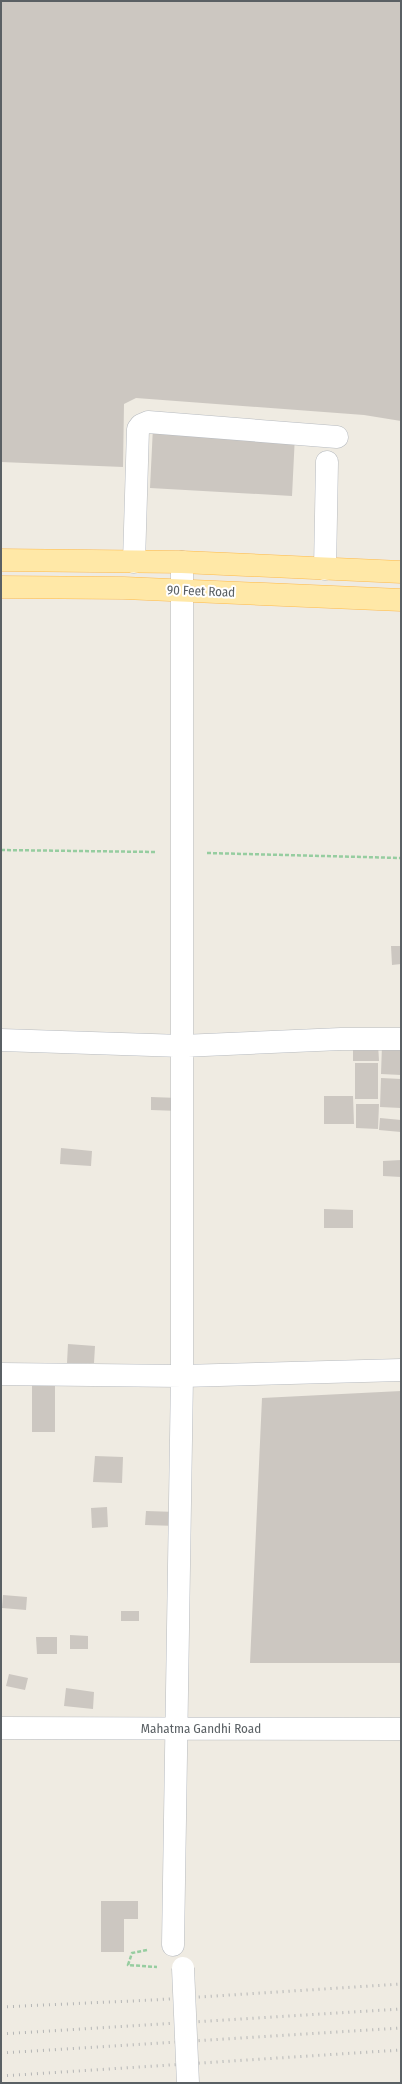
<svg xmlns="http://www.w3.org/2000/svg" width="402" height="2084" font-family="'Fira Sans Condensed',sans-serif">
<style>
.building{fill:#ccc7c1}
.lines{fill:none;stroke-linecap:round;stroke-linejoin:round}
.minor-casing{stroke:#b7bbc0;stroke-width:23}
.major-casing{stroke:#feba4b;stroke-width:23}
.path{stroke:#96cda0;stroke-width:2.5;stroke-dasharray:4 2;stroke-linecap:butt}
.minor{stroke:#fff;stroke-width:22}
.major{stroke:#ffe8a7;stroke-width:22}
.rail{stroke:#b4b5b5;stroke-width:3;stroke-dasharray:1 5;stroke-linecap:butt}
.minor-bridge-casing{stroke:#b7bbc0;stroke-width:23;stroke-linecap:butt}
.minor-bridge{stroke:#fff;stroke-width:22}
.labels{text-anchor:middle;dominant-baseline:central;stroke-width:4;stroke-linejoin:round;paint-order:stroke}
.street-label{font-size:13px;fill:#5a6064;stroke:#fff}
</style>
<rect width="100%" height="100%" fill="#efebe2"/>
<path class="building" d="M1 1H401V421L364 415 136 398 124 404 123 467 1 462Z
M153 427 295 435 292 496 150 488Z
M391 946H401V964L392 965Z
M353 1044H378L379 1061H353Z
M382 1045 401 1046V1075L381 1074Z
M355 1063H378V1099H355Z
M381 1078 401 1079V1108L380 1107Z
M324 1096H353L354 1124H324Z
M151 1097 179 1098V1111L151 1110Z
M356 1104H379L378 1129 356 1128Z
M380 1118 401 1120V1132L379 1130Z
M61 1148 92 1151 91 1166 60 1164Z
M401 1160V1177L383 1176V1161Z
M324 1209 353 1210V1228H324Z
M68 1344 95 1346 94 1363H67Z
M32 1384H55V1432H32Z
M401 1391V1663H250L262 1398Z
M95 1456 123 1457 122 1483 93 1482Z
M107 1507 108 1527 92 1528 91 1508Z
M146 1511 177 1512V1526L145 1525Z
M3 1595 27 1597 26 1610 2 1608Z
M121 1611H139V1621H121Z
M70 1635 88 1636V1649H70Z
M36 1637H57V1654H37Z
M9 1674 28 1678 25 1690 6 1686Z
M66 1688 94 1692 93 1709 64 1706Z
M101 1901H138V1919H124V1952H101Z"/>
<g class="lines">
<defs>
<path id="minor" d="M134 562 138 429 141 425 148 422 337 437
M325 569 327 462
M1 1040 182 1046 341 1039H401
M1 1374 182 1376 401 1370
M1 1728 401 1729
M173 1945 182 1376V562"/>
<path id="major" d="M1 560 182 562 401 572
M1 587 124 588 401 600"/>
</defs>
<use href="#minor" class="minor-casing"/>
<use href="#major" class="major-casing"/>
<path class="path" d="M1 850 156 852
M207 853 401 858
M147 1950 132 1953 128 1965 157 1967"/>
<use href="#minor" class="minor"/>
<use href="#major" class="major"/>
<path class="rail" d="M1 2007 153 2000 401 1984
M1 2034 401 2009
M1 2053 401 2028
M1 2076 401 2050"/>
<defs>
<path id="minor-bridge" d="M183 1968 188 2083"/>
</defs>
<use href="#minor-bridge" class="minor-bridge-casing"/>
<use href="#minor-bridge" class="minor-bridge"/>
</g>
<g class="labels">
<g class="street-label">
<text transform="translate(201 591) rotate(2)">90 Feet Road</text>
<text x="201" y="1728">Mahatma Gandhi Road</text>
</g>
</g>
<rect width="402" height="2084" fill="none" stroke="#5a6064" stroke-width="4"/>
</svg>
